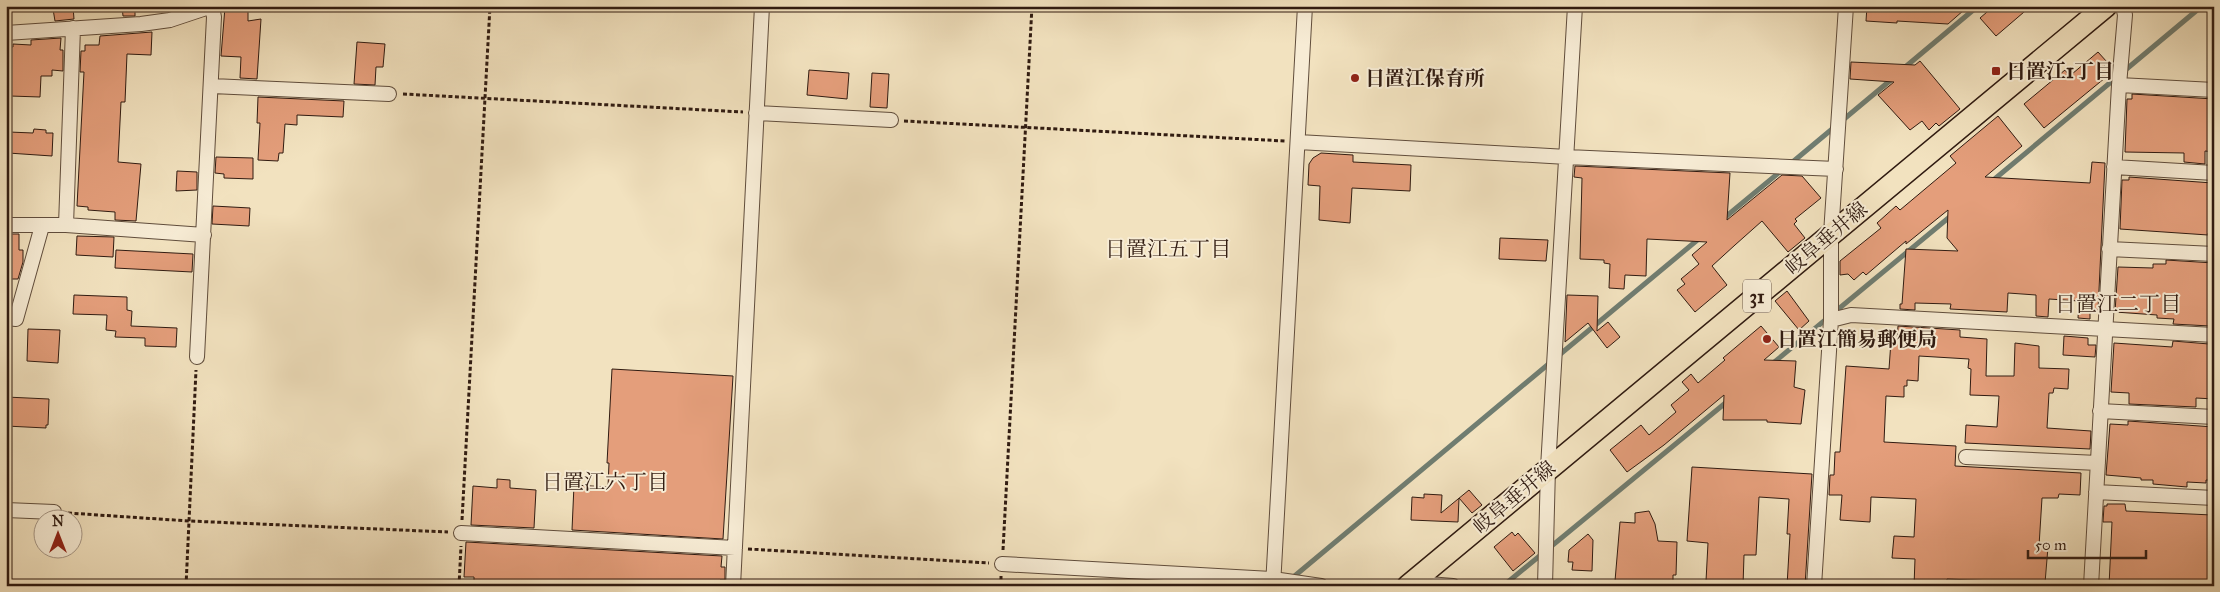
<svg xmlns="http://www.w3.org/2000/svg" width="2220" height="592" font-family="'IM FELL Great Primer','Noto Serif JP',serif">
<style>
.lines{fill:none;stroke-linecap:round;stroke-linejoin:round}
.stream{stroke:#707d71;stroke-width:5}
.building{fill:#e49e7b;stroke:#301b11}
.street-casing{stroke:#604d3c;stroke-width:16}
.primary-casing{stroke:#301b11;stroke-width:24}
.path{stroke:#301b11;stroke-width:3;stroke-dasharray:4 2.5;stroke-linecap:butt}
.street{stroke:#f7ecd5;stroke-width:14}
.primary{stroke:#f2e2bf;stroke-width:21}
.poi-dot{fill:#8f2418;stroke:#f7ecd5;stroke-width:2}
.labels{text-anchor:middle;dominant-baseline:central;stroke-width:4;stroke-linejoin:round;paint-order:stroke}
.shield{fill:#f7ecd5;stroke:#6c5a4c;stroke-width:1}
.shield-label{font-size:19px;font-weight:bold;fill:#301b11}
.poi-label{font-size:20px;font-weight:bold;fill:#301b11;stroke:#f7ecd5;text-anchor:start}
.street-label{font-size:20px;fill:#301b11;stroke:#f7ecd5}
.neighbourhood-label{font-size:21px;fill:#301b11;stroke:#f7ecd5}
</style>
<rect width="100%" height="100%" fill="#f2e2bf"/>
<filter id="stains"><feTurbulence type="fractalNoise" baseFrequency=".004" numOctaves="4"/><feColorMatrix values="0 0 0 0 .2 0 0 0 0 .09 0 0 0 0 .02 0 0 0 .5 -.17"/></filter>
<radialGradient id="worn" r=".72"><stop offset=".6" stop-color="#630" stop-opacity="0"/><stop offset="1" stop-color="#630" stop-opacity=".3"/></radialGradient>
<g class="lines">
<path class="stream" d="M1904 68 1978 6
M2123 72 2202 6
M1789 165 1892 79
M1991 182 2117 77
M1723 219 1782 170
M1558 356 1701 237
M1772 364 1952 215
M1291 579 1551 362
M1503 586 1729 400"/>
</g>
<path class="building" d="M122 6H135V16H123Z
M1867 6H1896L1964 10 1948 24 1897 21V23L1866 21Z
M1994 6H2031L1996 36 1980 18Z
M73 7 74 19 55 21 53 9Z
M225 7 248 9V21L261 19 257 79 240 78 241 57 221 56Z
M152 32 151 55 127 54 125 102H121L118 162 141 164 136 221 115 220V212L88 210V207L77 206 84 72H80L81 51H85V45H99L100 36Z
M61 38 60 50H63V71L52 70V76H41L40 97 10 96V88H7L6 46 13 47V44L31 45V40Z
M357 42 385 44 383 67H376L375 85 354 84Z
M2098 52 2107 62 2104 65 2111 73 2044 128 2024 104 2065 70 2068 74 2070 72 2072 74Z
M1920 61 1960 109 1939 126 1936 123 1929 130 1922 121 1910 130 1878 95 1894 82 1850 79 1851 62 1915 65Z
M809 70 849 73 847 99 807 95Z
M872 73 889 74 887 108 870 107Z
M2132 94 2214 99V152L2205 151V164L2184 162V153L2125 152 2127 99H2132Z
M258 97 344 101 343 117 297 115V125L285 124 283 153H279L278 161 258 160 260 123H257Z
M1998 116 2022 146 1985 177 2090 183 2092 162 2105 163 2098 311H2090V319L2078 318 2079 301 2049 299 2048 317 2036 316V295L2008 293 2007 312 1950 309 1951 304 1915 303V310L1900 309V304H1902L1906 249 1958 251 1947 238 1948 210 1906 244V241L1866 275 1863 272 1854 280 1848 274 1840 275V261L1881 228 1877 223 1896 206 1900 210 1956 163 1950 156Z
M34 129 46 130V133H53L52 156 8 153 9 132 33 133Z
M1321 153 1353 155V162L1411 165 1410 191 1352 188 1350 223 1319 220 1320 186 1308 185 1309 164 1313 158Z
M216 157 253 158V179L224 178V174L215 173Z
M1575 166 1730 173 1727 220 1782 175 1802 176 1821 198 1795 219 1797 221 1794 224 1805 238 1788 252 1762 221 1735 245 1712 266 1727 285 1695 312 1677 290 1685 284 1681 279 1699 264 1692 255 1707 242 1647 239 1646 276 1625 275 1624 289 1609 288 1610 264 1604 263V260L1580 259 1582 178 1574 177Z
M177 171 197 172V190L176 191Z
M2129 177 2213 183 2211 214H2214V234L2208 233V235L2120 229 2122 180H2129Z
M213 206 250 208 249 226 212 224Z
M6 234H19V250H23V262L18 279H8Z
M77 236 114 237 113 257 76 255Z
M1500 238 1548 240 1546 261 1499 259Z
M116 250 193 254 192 272 115 268Z
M2166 260 2214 263V319H2211L2210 326 2173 324 2174 319 2157 318V315L2115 312 2118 267 2153 268V264H2166Z
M1787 291 1809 321 1799 330 1775 301Z
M74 295 127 297V310L132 311 131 326 177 328 176 347 145 346V338L115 337 116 331 106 330 107 315 73 314Z
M1567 295 1598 296 1597 331 1608 322 1620 337 1607 348 1588 323 1565 342Z
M1761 326 1779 347 1764 360 1796 361 1794 387 1805 390 1801 424 1767 422V420H1723L1724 395 1664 445 1627 472 1610 450 1641 425 1649 435 1676 412 1671 405 1689 390 1682 382 1691 374 1698 383 1725 360 1723 358Z
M1898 326 1960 330V337L1987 339 1986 376H2014L2015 343 2039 346V368L2069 369 2068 389 2054 388 2053 393H2049L2047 428 2091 431 2090 449 1965 443 1966 425 1997 427 1999 396 1970 395 1971 369 1968 368 1969 359 1919 356 1918 381 1907 380V386H1904V397L1886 396 1884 442 1956 446 1955 466 2081 473 2080 495 2059 494 2058 498H2042L2039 546 2048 547 2045 583 1947 579 1946 586H1914L1915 559 1892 558 1894 536 1914 537 1916 499 1871 497 1870 522 1840 520 1842 495H1829L1830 475H1834L1835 452H1840L1846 366 1889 369 1891 341H1897Z
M28 329 60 330 58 363 27 361Z
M2064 336 2088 338V345H2096L2095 357 2063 355Z
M2173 341 2209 344V346L2214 347V399L2196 398V407L2129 404V393L2111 392 2114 343 2172 347Z
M612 369 733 376 723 539 572 530 574 485 608 487 609 463H607Z
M6 397 49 399 48 425H46V428L6 426Z
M2128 421 2214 427 2213 480H2206V483L2187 482V487L2153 484V480H2141V478L2106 475 2110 424 2128 425Z
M1692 467 1812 474 1805 586H1787L1790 534H1787L1789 499 1759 497 1756 555H1744L1743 586H1727V582L1706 581 1708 543 1687 541Z
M497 479 510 480V488L536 490 534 528 471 525 473 486 497 488Z
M1469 490 1482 505 1472 513 1459 498 1458 522 1411 520 1412 497 1424 498V494L1442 495 1441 513Z
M2107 504H2125L2126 511 2212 515 2211 522H2214V586H2109L2112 522H2103L2104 506H2107Z
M1649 511 1655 524 1658 541 1677 542 1676 575H1673V586H1640L1632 584V581H1615L1620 522 1635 523V513Z
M1512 532 1515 536 1518 533 1535 553 1513 571 1494 547Z
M1588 534 1593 540 1592 571 1572 570 1573 562H1568L1569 550Z
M466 542 722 556 721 567H725V580H720V586H474V577H464Z"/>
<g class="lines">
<defs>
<path id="street" d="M6 33 141 24 170 20 212 6
M2119 85 2214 90
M212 86 389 94
M756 113 891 120
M1298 142 1567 157 1836 169
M2114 167 2214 173
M6 225H66L204 235
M66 225 73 28
M2109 249 2214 254
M6 318 16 319 42 226
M1831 320 1851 315 2214 335
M197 357 214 17 212 7
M2100 411 2214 417
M1966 457 2098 463
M2096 492 2214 498
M6 510 54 512
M461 533 735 548
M1002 564 1273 579 1321 586
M1415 580 1428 584 1453 586
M733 586 762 6
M1273 586 1305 6
M1545 586 1548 468 1575 6
M1814 586 1831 320V234L1846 6
M2091 586 2119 85 2125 15 2123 6"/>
<path id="primary" d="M1408 586 2106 6"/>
</defs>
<use href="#street" class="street-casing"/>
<use href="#primary" class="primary-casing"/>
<path class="path" d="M403 94 743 112
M904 121 1285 141
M68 513 189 521 448 532
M462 520 490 6
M748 549 989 563
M1003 550 1032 6
M186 586 196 370
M459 586 461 546
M1001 586V576"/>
<use href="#street" class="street"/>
<use href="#primary" class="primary"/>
</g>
<g class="poi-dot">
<rect x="1991" y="66" width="10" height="10" rx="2.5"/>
<circle cx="1355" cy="78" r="5"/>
<circle cx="1767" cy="339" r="5"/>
</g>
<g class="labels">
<rect class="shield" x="1743" y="279.5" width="28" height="33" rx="4"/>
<g class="shield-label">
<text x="1757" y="296">31</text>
</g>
<g class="poi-label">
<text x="2006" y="71">日置江1丁目</text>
<text x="1365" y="78">日置江保育所</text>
<text x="1777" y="339">日置江簡易郵便局</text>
</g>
<g class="street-label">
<text transform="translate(1826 238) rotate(-40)">岐阜垂井線</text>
<text transform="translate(1514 497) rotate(-40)">岐阜垂井線</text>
</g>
<g class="neighbourhood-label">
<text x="1168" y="249">日置江五丁目</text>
<text x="2118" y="304">日置江二丁目</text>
<text x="605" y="482">日置江六丁目</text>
</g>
</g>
<rect width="2220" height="592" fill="none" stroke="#f2e2bf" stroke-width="25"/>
<rect x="8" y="8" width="2205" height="577" fill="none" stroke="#301b11" stroke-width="2.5"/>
<rect x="12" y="12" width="2195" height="567" fill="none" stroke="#301b11"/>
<g transform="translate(58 534)"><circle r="24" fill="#f7ecd5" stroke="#a79887"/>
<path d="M0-4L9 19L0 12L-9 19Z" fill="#8f2418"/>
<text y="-8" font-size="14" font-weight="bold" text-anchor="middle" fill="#301b11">N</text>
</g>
<path d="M2028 550v8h118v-8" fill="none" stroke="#301b11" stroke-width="2.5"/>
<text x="2035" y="550" font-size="15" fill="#301b11" stroke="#f7ecd5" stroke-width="4" paint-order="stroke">50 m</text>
<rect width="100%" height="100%" filter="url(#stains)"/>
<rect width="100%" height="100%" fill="url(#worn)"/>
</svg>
